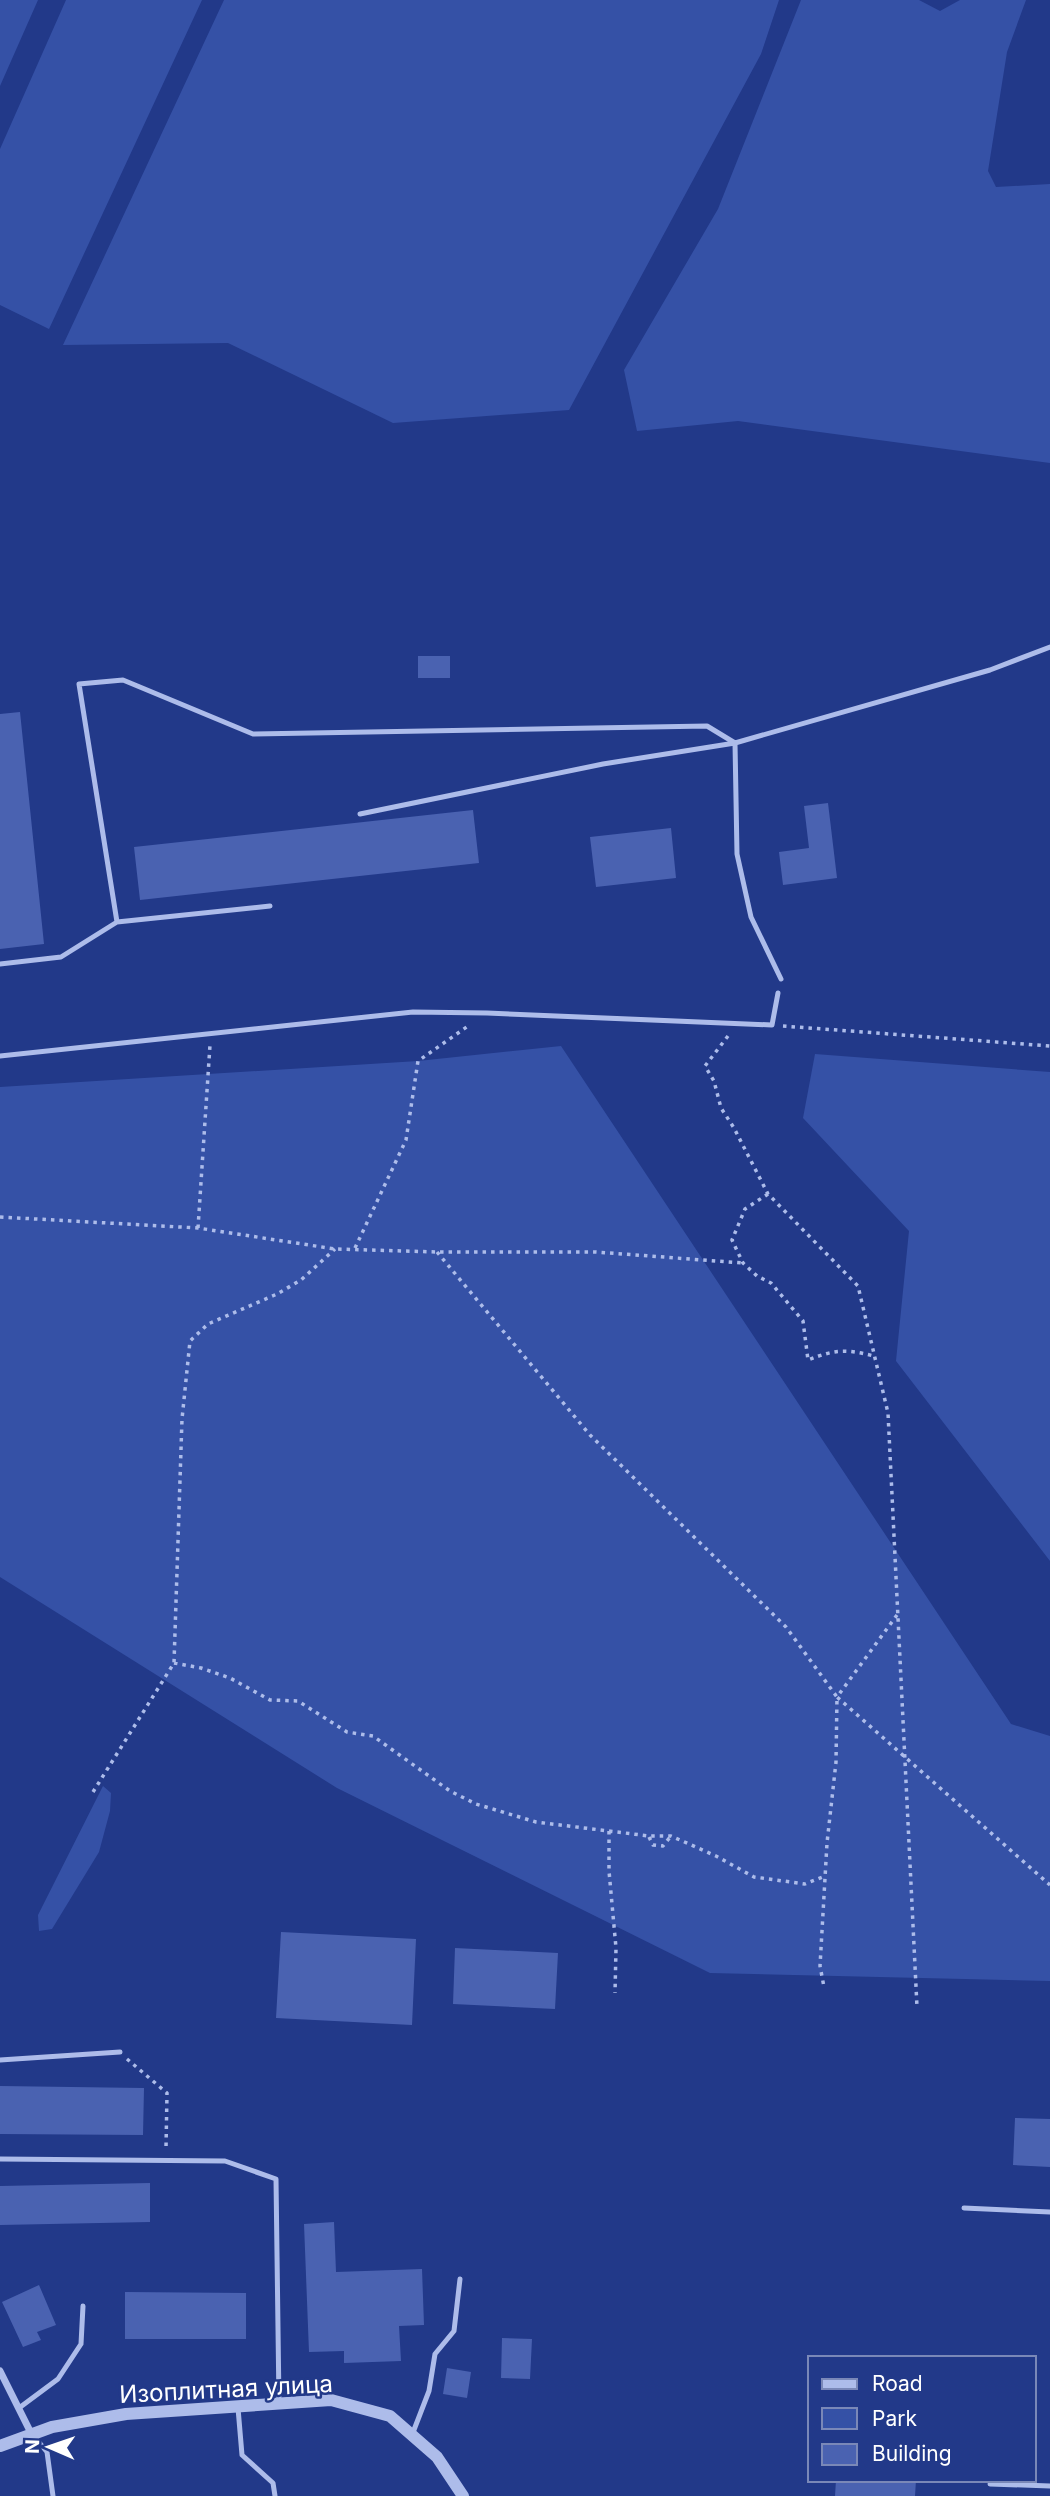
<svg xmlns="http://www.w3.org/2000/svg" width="1050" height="2496" font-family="Inter,sans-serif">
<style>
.green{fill:#3551a6}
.building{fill:#4a62b1}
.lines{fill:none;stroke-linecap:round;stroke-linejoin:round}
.path{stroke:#adbcea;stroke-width:3.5;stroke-dasharray:3.5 5;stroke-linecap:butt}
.service{stroke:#adbcea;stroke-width:5}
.minor{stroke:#adbcea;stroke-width:7}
.tertiary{stroke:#adbcea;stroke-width:12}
.labels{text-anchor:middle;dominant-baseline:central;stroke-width:5;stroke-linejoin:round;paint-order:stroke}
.street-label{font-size:24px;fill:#fff;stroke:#223989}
</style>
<rect width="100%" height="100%" fill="#223989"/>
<path class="green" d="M0 0H38L0 86Z
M66 0H202L49 329 0 305V149Z
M224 0H779L761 54 569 410 393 423 228 343 63 345Z
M801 0H919L940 11 960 0H1026L1007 52 988 171 996 187 1050 184V463L738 421 637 431 624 370 718 209Z
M561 1046 1011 1724 1050 1736V1981L710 1973 337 1788 0 1577V1087L418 1061Z
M815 1054 1050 1072V1561L896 1361 909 1231 803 1118Z
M103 1786 111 1793 110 1811 99 1852 52 1929 39 1931 38 1915Z"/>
<path class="building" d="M418 656H450V678H418Z
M20 712 44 944 0 949V714Z
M828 803 837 878 783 885 779 852 809 848 804 806Z
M473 810 479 863 140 900 134 847Z
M671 828 676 878 596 887 590 837Z
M281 1932 416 1939 412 2025 276 2018Z
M455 1948 558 1953 555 2009 453 2004Z
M0 2086 144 2088 143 2135 0 2134Z
M1015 2118 1050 2119V2167L1013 2165Z
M150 2183V2222L0 2225V2186Z
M334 2222 336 2272 422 2269 424 2325 399 2326 401 2361 344 2363V2351L309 2352 304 2224Z
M39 2285 56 2325 37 2332 41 2340 23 2347 2 2302Z
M125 2292 246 2293V2339H125Z
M502 2338 532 2339 530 2379 501 2378Z
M447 2368 471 2372 467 2398 443 2394Z
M836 2480H916L915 2496H835Z"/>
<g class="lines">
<path class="path" d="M783 1026 1050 1046
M728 1036 705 1066 714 1081 721 1108 734 1128 768 1194 858 1286 888 1413 917 2007
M768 1194 745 1209 732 1240 743 1263 757 1276 771 1283 803 1321 808 1360C836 1349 845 1349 874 1356
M0 1217 198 1228 335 1249 437 1252H596L743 1263
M198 1228 210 1045
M355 1248 406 1140 418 1061 468 1026
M437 1252 590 1435 786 1627 837 1697 836 1762 827 1843 820 1966 824 1987
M897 1615 837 1697 1050 1885
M174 1663 201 1668 230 1678 270 1700 298 1701 347 1732 373 1736 450 1791 476 1804 536 1822 649 1836H671L716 1856 754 1877 805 1884 825 1876
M93 1792 174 1663 182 1419 190 1341 208 1324 277 1294 301 1280 335 1249
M609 1831V1871L616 1948 615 1993
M649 1837 653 1845 663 1846 671 1836
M127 2059 167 2093 166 2148"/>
<path class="service" d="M735 743 737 854 751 917 781 979
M360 814 603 764 735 743 990 670 1050 647
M117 922 79 684 123 680 253 734 707 726 735 743
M0 964 61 957 117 922 270 906
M0 1056 413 1012 487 1013 772 1025 778 993
M0 2060 120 2052
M0 2159 225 2161 276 2179 279 2403
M964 2208 1050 2212
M19 2408 58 2379 81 2344 83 2306
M238 2408 242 2455 273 2483 275 2496
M33 2435 47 2452 53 2496
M412 2435 429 2391 435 2354 454 2331 460 2279
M990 2484 1050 2486"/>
<path class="minor" d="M0 2371 31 2433"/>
<path class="tertiary" d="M0 2446 52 2427 126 2414 331 2400 390 2416 437 2457 463 2496"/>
</g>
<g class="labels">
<g class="street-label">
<text transform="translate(226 2389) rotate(-3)">Изоплитная улица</text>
</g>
</g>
<rect x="808" y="2356" width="228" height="126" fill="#223989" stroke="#7a88b8" stroke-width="2"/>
<rect x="822" y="2379" width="35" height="10" fill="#adbcea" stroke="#7a88b8" stroke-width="2"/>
<text x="872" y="2391" font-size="21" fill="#ffffff">Road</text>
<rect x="822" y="2408" width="35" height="21" fill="#3551a6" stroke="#7a88b8" stroke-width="2"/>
<text x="872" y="2426" font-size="21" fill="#ffffff">Park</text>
<rect x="822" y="2444" width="35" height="21" fill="#4a62b1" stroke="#7a88b8" stroke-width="2"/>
<text x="872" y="2461" font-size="21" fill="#ffffff">Building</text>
<g transform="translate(49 2447) rotate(272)" stroke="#223989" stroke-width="5" paint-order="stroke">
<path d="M0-5L12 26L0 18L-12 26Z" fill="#ffffff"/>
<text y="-10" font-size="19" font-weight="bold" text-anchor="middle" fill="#ffffff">N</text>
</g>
</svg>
